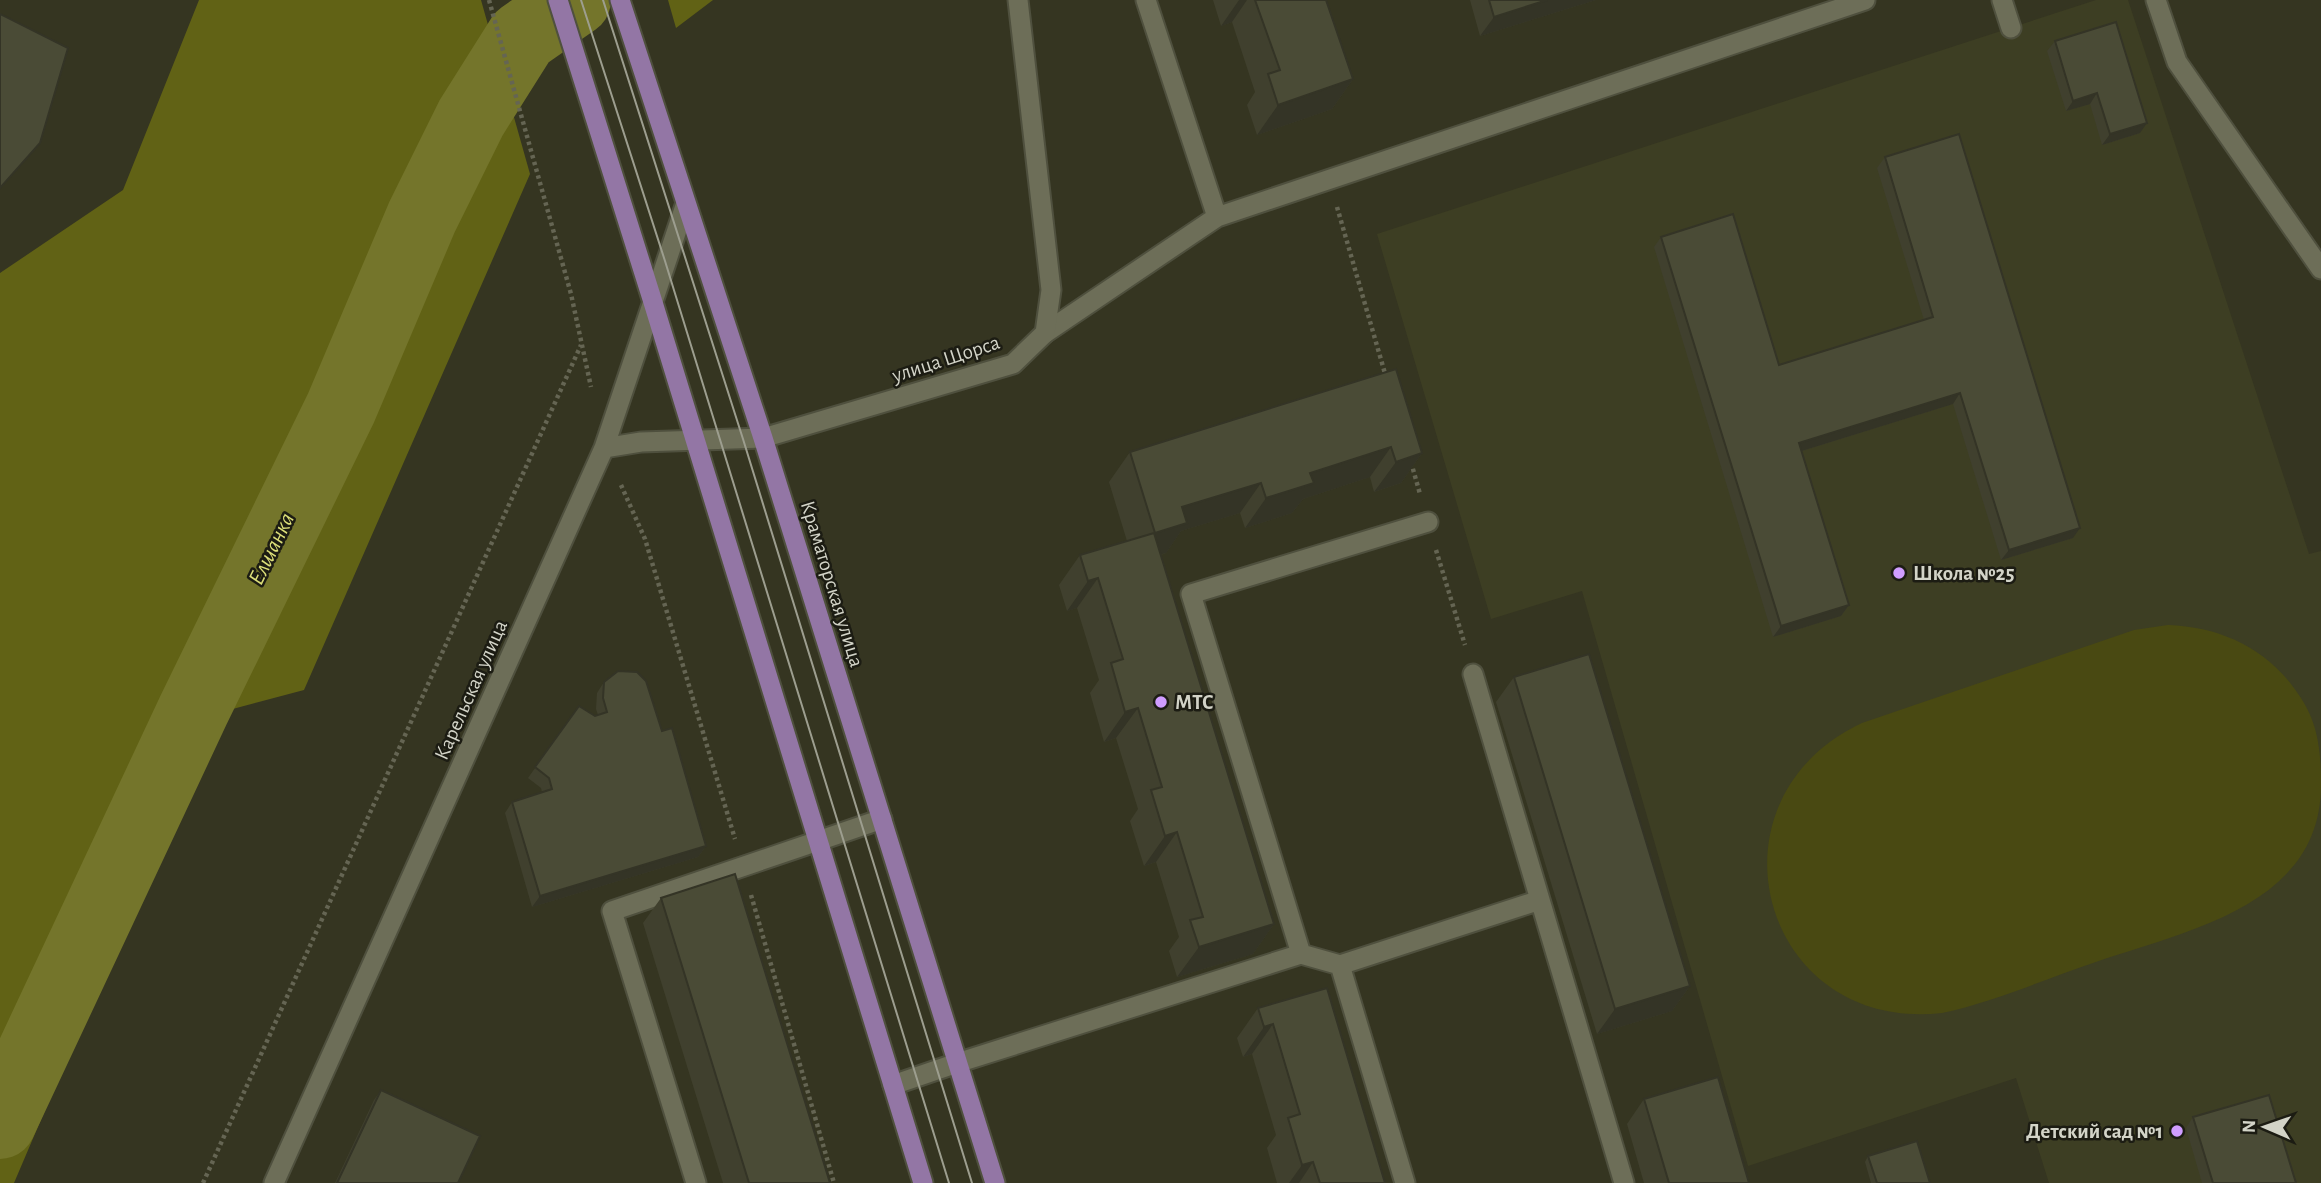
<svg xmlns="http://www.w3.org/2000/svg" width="2321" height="1183" font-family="'Alegreya Sans',sans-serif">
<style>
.built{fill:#3d3e23}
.green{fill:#494912}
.forest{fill:#616215}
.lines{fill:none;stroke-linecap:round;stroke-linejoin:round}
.river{stroke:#74752b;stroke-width:72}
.service-casing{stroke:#4f503e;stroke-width:23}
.minor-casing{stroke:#4f503e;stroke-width:23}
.tertiary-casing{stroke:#4f503e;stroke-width:23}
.primary-casing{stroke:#4f503e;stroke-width:23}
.path{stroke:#656553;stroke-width:4.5;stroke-dasharray:3.5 3.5;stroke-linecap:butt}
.service{stroke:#6d6e58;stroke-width:19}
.minor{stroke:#6d6e58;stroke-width:19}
.tertiary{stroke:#6d6e58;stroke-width:19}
.primary{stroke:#9376a5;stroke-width:19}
.tram{stroke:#9d9e8f;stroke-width:2}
.wall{fill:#40402e}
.shaded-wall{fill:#343426}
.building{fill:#4a4b36;stroke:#343426;stroke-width:2}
.poi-dot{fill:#d09dff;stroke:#1c1c13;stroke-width:2.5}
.labels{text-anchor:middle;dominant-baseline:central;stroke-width:5;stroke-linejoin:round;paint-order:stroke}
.street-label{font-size:21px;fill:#d3d4c8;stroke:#1c1c13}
.poi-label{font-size:21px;font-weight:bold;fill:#d3d4c8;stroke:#1c1c13;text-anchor:start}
.water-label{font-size:23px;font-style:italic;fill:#dcdf79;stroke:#1c1c13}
</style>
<rect width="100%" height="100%" fill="#353521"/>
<path class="built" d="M2096 0H2128L2309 554 2321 551V1183H2049L2016 1078 1748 1166 1582 591 1491 619 1377 234Z"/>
<path class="green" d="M2168 625C2225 627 2274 652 2304 703 2319 728 2321 756 2321 785 2321 907 2184 931 2093 963 2043 980 1993 1002 1942 1013 1761 1033 1698 800 1862 723L2134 630Z"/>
<path class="forest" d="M199 0H481L530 174 304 690 214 714 14 1183H0V273L123 190Z
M668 0H713L676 28Z"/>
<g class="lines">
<path class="river" d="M0 1123 194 709 341 408 422 217 471 118 522 37 575 0"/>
<defs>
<path id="service" d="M1146 0 1217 217
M2002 0 2011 28
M2156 0 2177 62 2321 269
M1045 333 1217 217 1865 0
M1473 674 1624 1183
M1301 954 1191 594 1428 522
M1340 965 1540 900
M957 1063 1301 954 1340 965 1405 1183
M696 1183 612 911 818 841"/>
<path id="minor" d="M818 841 882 819
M893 1085 957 1063"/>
<path id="tertiary" d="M604 448 641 442 763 438 1013 364 1045 333 1051 290 1018 0
M274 1183 604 448 685 206"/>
<path id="primary" d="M558 0 652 299 923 1183
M620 0 763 438 995 1183"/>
</defs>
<use href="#service" class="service-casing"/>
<use href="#minor" class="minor-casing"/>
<use href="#tertiary" class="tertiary-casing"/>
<use href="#primary" class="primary-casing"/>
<path class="path" d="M489 0 571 294 591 387
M1337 207 1386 377
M1411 462 1420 494
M621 485 645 539 735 839
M1436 550 1465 645
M751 895 834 1183
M203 1183 581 345"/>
<use href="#service" class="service"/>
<use href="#minor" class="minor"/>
<use href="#tertiary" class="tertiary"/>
<use href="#primary" class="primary"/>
<path class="tram" d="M581 0 665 261 949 1183
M603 0 743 439 972 1183"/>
</g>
<path class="wall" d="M1213 0H1326L1353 79 1332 109 1257 135 1247 105 1255 92 1232 22 1221 26Z
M1470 0H1596L1480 36Z
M2055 41 2140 133 2102 145 2090 104 2066 111 2047 51Z
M1885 157 2073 538 2001 560 1953 404 1802 451 1849 605 1841 616 1773 637 1654 247 1661 237 1779 365 1924 320 1877 168Z
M1396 369 1422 453 1401 483 1374 492 1370 477 1303 499 1292 513 1245 528 1240 513 1181 531 1166 553 1161 555 1274 924 1253 954 1177 977 1169 951 1179 937 1156 862 1144 866 1130 821 1138 809 1116 738 1104 742 1090 693 1099 680 1077 608 1067 611 1059 585 1080 555 1127 541 1109 482 1130 452Z
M1514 677 1690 986 1672 1011 1597 1034 1496 702Z
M604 682 662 731 706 846 698 857 532 907 505 813 512 802 542 792 541 788 528 778 579 706 595 716 598 715 596 709 597 693Z
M661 898 830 1183H723L643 923Z
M1327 988 1385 1183H1277L1267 1148 1276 1135 1252 1054 1243 1057 1237 1038 1258 1008Z
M381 1090 458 1183H335L374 1100Z
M1644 1099 1749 1183H1644L1627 1124Z
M2193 1117 2296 1183H2202L2186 1128Z
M1868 1156 1930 1183H1871L1865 1162Z"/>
<path class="shaded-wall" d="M1239 0H1247L1232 22 1221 26Z
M1547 0H1596L1480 36 1494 17Z
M1353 79 1332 109 1257 135 1278 105Z
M2097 93 2090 104 2066 111 2073 101Z
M2147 123 2140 133 2102 145 2110 134Z
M1960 393 1953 404 1792 454 1799 443Z
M1391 447 1370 477 1303 499 1292 513 1245 528 1266 498 1310 473Z
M1422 453 1401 483 1374 492 1396 462Z
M1261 483 1240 513 1181 531 1166 553 1133 563 1155 533 1182 507Z
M2080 528 2073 538 2001 560 2009 550Z
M1098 578 1077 608 1067 611 1088 581Z
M1849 605 1841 616 1773 637 1781 626Z
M1138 708 1116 738 1104 742 1125 712Z
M1177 832 1156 862 1144 866 1165 836Z
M706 846 698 857 532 907 540 896Z
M1274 924 1253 954 1177 977 1199 947Z
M1690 986 1672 1011 1597 1034 1615 1009Z
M1273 1024 1252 1054 1243 1057 1264 1027Z
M1313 1162 1299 1183H1289L1302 1165Z"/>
<path class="building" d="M1255 0H1326L1353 79 1278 105 1268 74 1280 70Z
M1489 0H1547L1494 17Z
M0 14 68 48 40 143 0 188Z
M2116 22 2147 123 2110 134 2097 93 2073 101 2055 41Z
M1959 134 2080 528 2009 550 1960 393 1799 443 1849 605 1781 626 1661 237 1733 214 1779 365 1933 317 1885 157Z
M1396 369 1422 453 1396 462 1391 447 1310 473 1314 483 1266 498 1261 483 1182 507 1187 523 1155 533 1130 452Z
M1154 533 1274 924 1199 947 1190 920 1203 917 1177 832 1165 836 1151 790 1162 787 1138 708 1125 712 1111 663 1123 659 1098 578 1088 581 1080 555Z
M1589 654 1690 986 1615 1009 1514 677Z
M618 671 637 672 646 681 662 731 672 728 706 846 540 896 512 802 552 789 549 778 535 767 579 706 595 716 607 712 603 698 604 682Z
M735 874 830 1183H749L661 898Z
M1327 988 1385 1183H1320L1313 1162 1302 1165 1288 1118 1300 1114 1273 1024 1264 1027 1258 1008Z
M1718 1077 1749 1183H1669L1644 1099Z
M381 1090 480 1136 458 1183H337Z
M2269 1095 2296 1183H2213L2193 1117Z
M1917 1141 1930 1183H1877L1868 1156Z"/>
<g class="poi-dot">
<circle cx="1899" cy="573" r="7"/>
<circle cx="1161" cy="702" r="7"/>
<circle cx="2177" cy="1131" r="7"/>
</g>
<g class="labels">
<g class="street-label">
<text transform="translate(946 359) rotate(-18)">улица Щорса</text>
<text transform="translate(832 584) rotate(73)">Краматорская улица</text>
<text transform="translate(471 690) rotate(-66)">Карельская улица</text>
</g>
<g class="poi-label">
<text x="1913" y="573">Школа №25</text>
<text x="1175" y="702">МТС</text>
<text x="2163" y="1131" text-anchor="end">Детский сад №1</text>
</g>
<g class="water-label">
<text transform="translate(272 549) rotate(-64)">Елшанка</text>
</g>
</g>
<g transform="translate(2265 1127) rotate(272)" stroke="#1c1c13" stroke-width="5" paint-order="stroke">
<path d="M0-5L12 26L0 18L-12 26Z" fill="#d3d4c8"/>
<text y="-10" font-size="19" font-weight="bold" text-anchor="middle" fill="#d3d4c8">N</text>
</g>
</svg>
